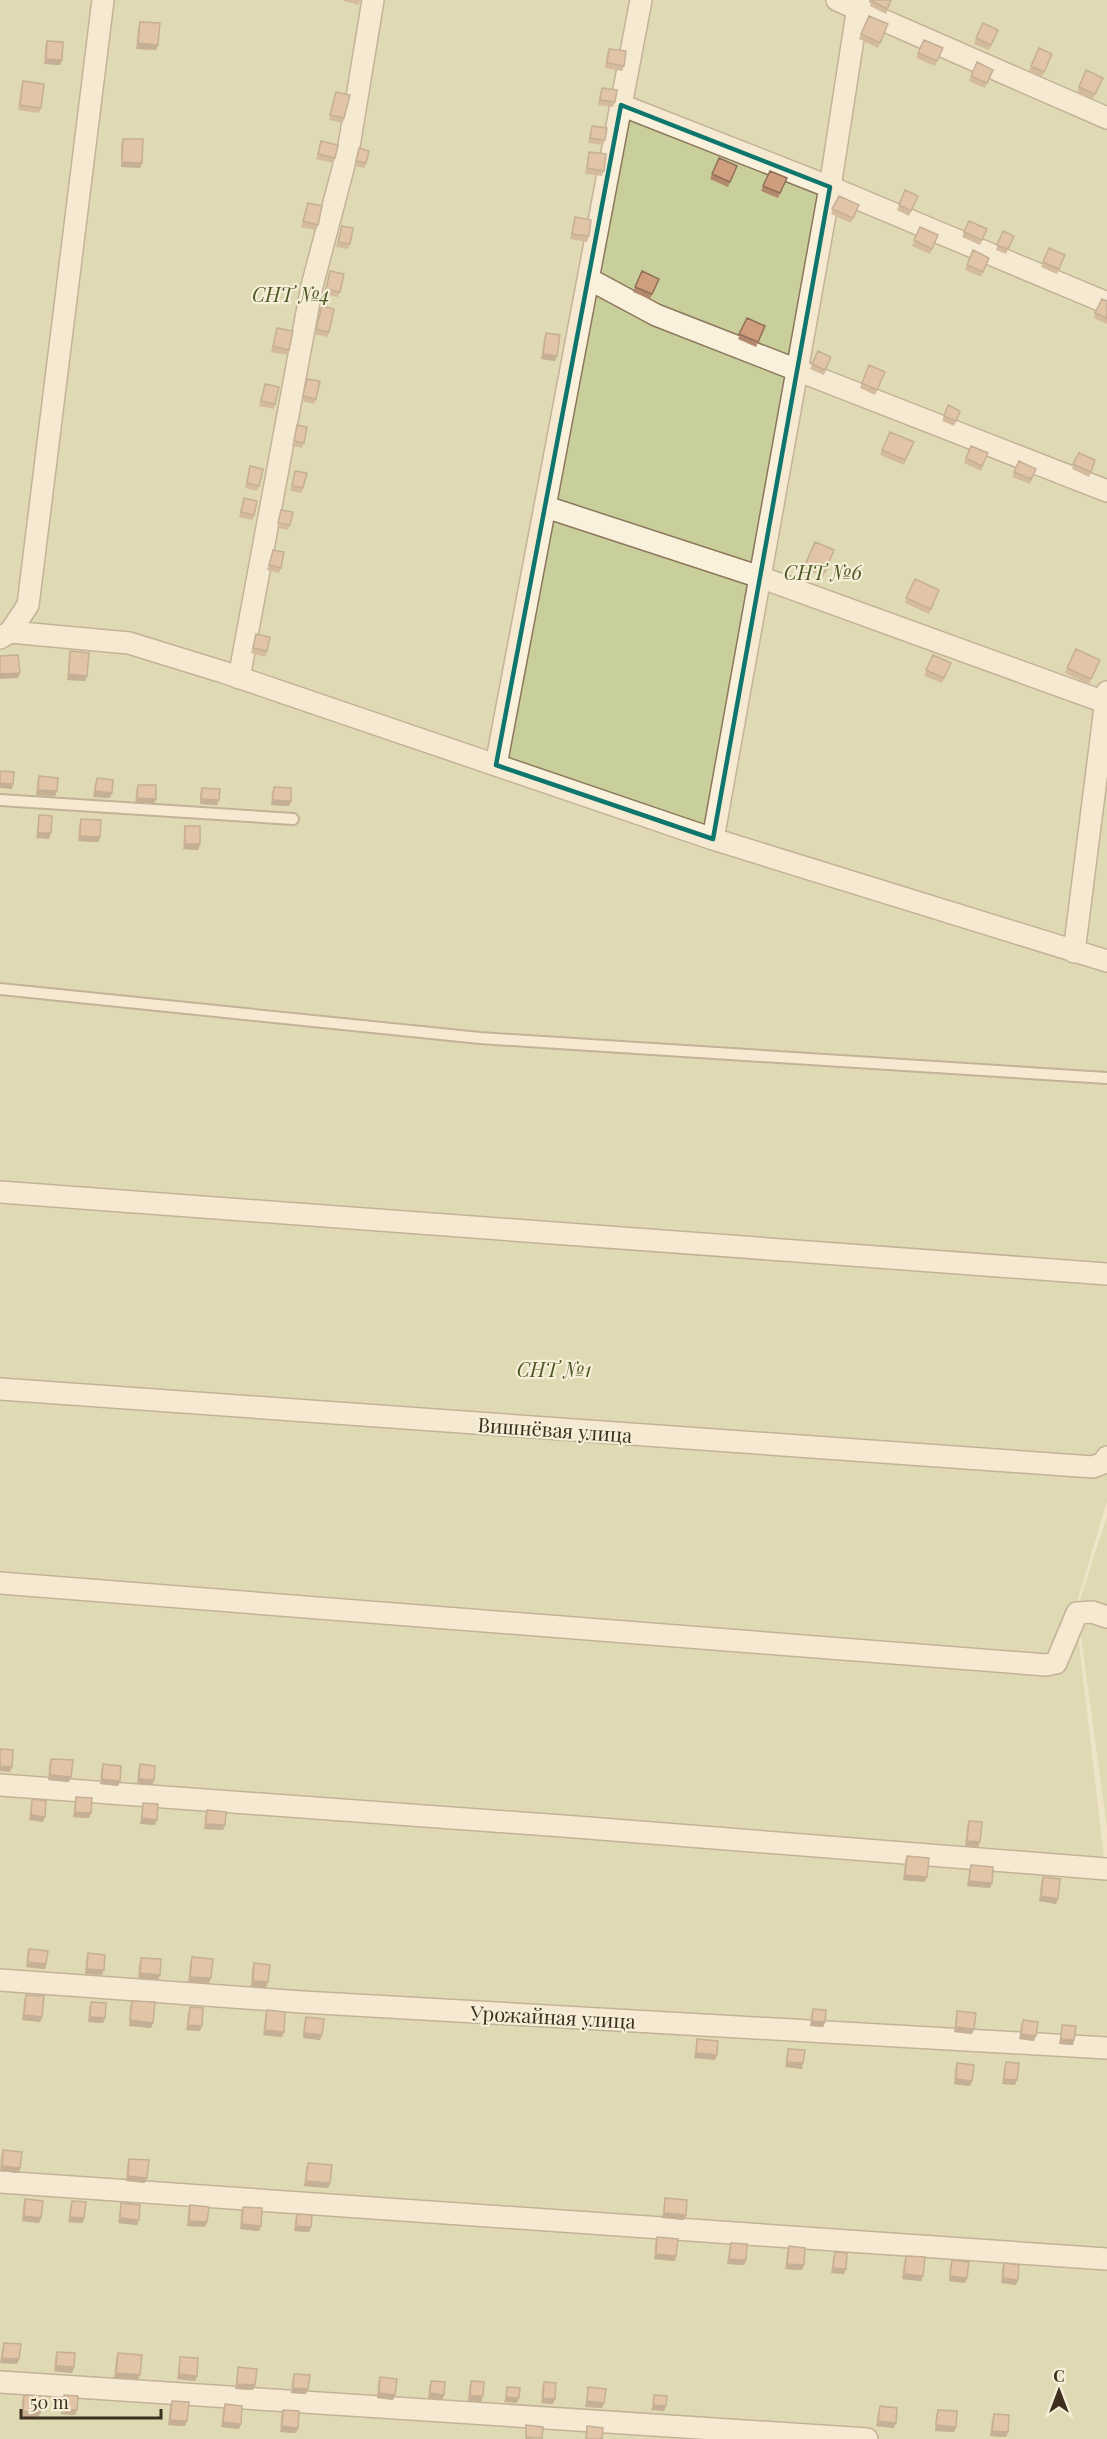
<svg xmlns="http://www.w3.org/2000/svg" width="1107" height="2439" font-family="'Playfair Display',serif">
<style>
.green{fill:#c9cf9b}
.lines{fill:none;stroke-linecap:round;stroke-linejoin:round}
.lane-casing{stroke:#8d765c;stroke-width:14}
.street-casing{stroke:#8d765c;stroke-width:24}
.lane{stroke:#faf1dc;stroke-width:10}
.street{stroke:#faf1dc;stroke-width:21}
.wall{fill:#b2896c}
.shaded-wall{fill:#916f58}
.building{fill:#cf9f7d;stroke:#916f58;stroke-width:1.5}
.marked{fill:none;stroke:#0f766e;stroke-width:4.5;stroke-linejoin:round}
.labels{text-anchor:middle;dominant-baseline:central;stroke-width:4.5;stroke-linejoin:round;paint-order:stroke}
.park-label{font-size:20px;font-style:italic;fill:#4d5a26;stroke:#f7eed8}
.street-label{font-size:20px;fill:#3d2e20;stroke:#f7eed8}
</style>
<rect width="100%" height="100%" fill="#f0e4c8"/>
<path class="green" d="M0 0H1107V1501L1075 1609 1107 1883V2439H0Z
M1107 1516V1827L1077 1609Z"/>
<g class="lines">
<defs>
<path id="lane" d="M0 800 293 819
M0 989 480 1038 1107 1078"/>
<path id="street" d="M837 0 1107 118
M621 105 830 187 1107 303
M589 279 656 315 1107 491
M546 507 760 577 1107 703
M10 632 28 605 103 0
M0 638 10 632 129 643 223 672 713 839 1107 961
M239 678 312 286 349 146 373 0
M496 765 641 0
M713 839 830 187 859 0
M1074 952 1107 692
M0 1192 1107 1274
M0 1389 1093 1467 1103 1463 1107 1457
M0 1583 1046 1665 1056 1663 1077 1613 1092 1612 1107 1617
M0 1785 576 1827 1107 1869
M0 1980 302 2002 1107 2048
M0 2182 1107 2259
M0 2382 867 2439"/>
</defs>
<use href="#lane" class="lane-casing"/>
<use href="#street" class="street-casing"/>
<use href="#lane" class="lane"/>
<use href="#street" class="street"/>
</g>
<path class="wall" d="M344 0H360L359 5 344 1Z
M872 0H892L886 14 870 6Z
M140 22 158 45 156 50 136 49 138 27Z
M983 23 998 30 989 50 974 44Z
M888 24 878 48 859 39 861 34Z
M924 40 943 48 935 66 916 58Z
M47 41 62 60 60 65 44 64 45 46Z
M1039 48 1052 54 1042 77 1029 71Z
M609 49 624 66 622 71 605 68 607 54Z
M977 62 993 70 985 88 969 81Z
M1086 70 1103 78 1093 99 1077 92Z
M23 81 41 108 39 113 18 110 21 86Z
M602 88 615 102 613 107 598 105 600 93Z
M336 92 344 118 343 123 329 120Z
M592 126 605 140 603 145 588 143Z
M123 139 142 163 140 168 121 167V144Z
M321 141 335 158 333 163 316 159Z
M359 148 366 163 365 168 354 166Z
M589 152 604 171 602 176 585 174 588 157Z
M719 158 737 166 728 187 710 179Z
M770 171 787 178 778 198 761 191Z
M905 190 918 196 909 216 897 210Z
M839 196 859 205 851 223 831 214Z
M308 203 318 225 316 230 301 227Z
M575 217 589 236 587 242 570 239 573 223Z
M969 221 987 229 980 245 962 237Z
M342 226 350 244 348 249 336 247Z
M920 227 938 235 930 254 912 246Z
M1003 231 1014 236 1006 254 996 250Z
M1049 248 1065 255 1057 274 1041 267Z
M973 250 989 258 981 277 965 270Z
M330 271 340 292 338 297 324 294Z
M642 271 659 279 650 299 633 292Z
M1107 301V324L1094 318 1095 313Z
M322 306 329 332 327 337 315 334Z
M747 318 765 326 756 347 738 339Z
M277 328 289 350 287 355 271 352Z
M546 333 557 356 555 361 541 359 544 338Z
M818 351 831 357 824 375 810 369Z
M869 365 885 372 875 395 860 388Z
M307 379 316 399 314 404 302 401Z
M265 384 275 404 274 409 259 406Z
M948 405 960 411 954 426 942 421Z
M297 425 304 443 302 448 292 446Z
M890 432 914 442 904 465 880 455Z
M971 446 988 453 981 471 964 463Z
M1079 453 1095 460 1089 477 1072 469Z
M1019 461 1036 469 1030 484 1012 477Z
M250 466 259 486 257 491 245 488Z
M295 471 303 488 302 493 290 491Z
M244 498 254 515 252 520 239 517Z
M281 510 290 525 288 530 277 528Z
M815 542 834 550 823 577 804 568Z
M273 550 281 568 279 573 267 570Z
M915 579 939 590 929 614 905 603Z
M256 634 267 651 265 657 251 653Z
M1076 649 1100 660 1089 684 1065 673Z
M70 651 87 676 85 681 67 680 69 656Z
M933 655 949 668 942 683 924 676Z
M39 776 57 791 55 796 36 795 37 782Z
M97 778 110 798 93 797 95 783Z
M138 785 154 804 135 803 136 790Z
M274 787 291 801 289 806 271 805 272 792Z
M202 788 217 805 200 804V793Z
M39 815 49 839 36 838 38 820Z
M81 819 99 842 78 841 79 824Z
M185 826 200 844 198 850 183 849 184 831Z
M51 1759 69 1782 48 1780 49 1764Z
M103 1764 120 1781 118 1786 100 1784 101 1770Z
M140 1764 152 1785 137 1784 138 1770Z
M76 1797 91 1813 89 1818 73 1817 75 1802Z
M32 1799 45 1817 43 1822 29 1820 31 1804Z
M143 1803 155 1825 140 1824 142 1808Z
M207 1810 223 1830 204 1829 205 1815Z
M969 1821 978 1847 965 1846 967 1826Z
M907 1856 925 1882 903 1880 905 1861Z
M971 1865 990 1888 967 1886 969 1870Z
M1043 1877 1058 1899 1056 1904 1039 1901 1041 1882Z
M29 1949 46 1964 45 1969 26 1967 27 1954Z
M88 1953 102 1975 85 1974 86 1959Z
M192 1957 211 1978 209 1983 188 1982 190 1962Z
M141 1958 160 1975 158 1980 138 1978 139 1963Z
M254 1963 266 1988 251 1986 252 1968Z
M26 1995 42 2017 40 2022 22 2020 24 2000Z
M132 2001 151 2028 129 2026 130 2006Z
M91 2002 105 2018 103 2023 88 2022 89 2007Z
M190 2007 200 2031 186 2030 188 2012Z
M813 2009 825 2022 823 2027 810 2026 811 2014Z
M267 2010 282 2037 263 2035 265 2015Z
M957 2011 974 2029 972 2034 954 2032 956 2016Z
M306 2017 322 2035 320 2040 303 2038 304 2022Z
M1023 2020 1034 2041 1019 2039 1021 2025Z
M1062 2025 1074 2040 1073 2045 1059 2044 1061 2030Z
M697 2039 715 2060 694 2058 696 2045Z
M788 2049 802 2069 785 2067 787 2054Z
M1006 2062 1015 2085 1002 2084 1004 2067Z
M957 2063 972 2081 970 2086 954 2084 955 2068Z
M3 2150 19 2173 0 2171 1 2156Z
M129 2159 145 2183 126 2181 127 2164Z
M308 2163 330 2183 328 2188 304 2186 306 2168Z
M665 2198 686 2215 684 2220 662 2218 664 2203Z
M25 2199 41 2218 39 2223 22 2221 23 2205Z
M72 2201 84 2218 83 2223 68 2222 70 2206Z
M121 2203 139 2220 137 2225 118 2223 120 2208Z
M190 2205 207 2222 205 2227 187 2226 188 2210Z
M243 2207 261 2226 259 2231 240 2229 241 2212Z
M297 2214 311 2227 309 2232 294 2231 295 2219Z
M657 2237 675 2261 654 2259 655 2243Z
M731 2243 746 2260 744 2265 727 2264 729 2248Z
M789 2246 802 2270 785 2269 787 2251Z
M835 2252 844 2274 831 2273 833 2257Z
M906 2256 923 2276 921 2281 902 2279 904 2261Z
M952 2260 967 2278 965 2283 949 2281 950 2265Z
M1004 2263 1018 2280 1016 2285 1001 2283 1002 2268Z
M4 2343 19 2359 17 2364 0 2363 2 2348Z
M57 2352 74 2367 72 2373 54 2371 55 2357Z
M118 2353 138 2380 114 2378 116 2358Z
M180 2357 197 2376 195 2381 177 2379 179 2362Z
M238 2367 255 2385 253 2390 235 2389 237 2373Z
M294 2374 306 2394 291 2393 292 2379Z
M380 2377 395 2395 393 2400 377 2398 378 2382Z
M431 2381 444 2395 442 2400 428 2398 429 2386Z
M471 2381 483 2396 481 2402 468 2401 469 2386Z
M544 2382 555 2399 553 2404 541 2403 542 2387Z
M588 2387 602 2408 585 2407 587 2393Z
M24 2395 38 2418 21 2416 22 2400Z
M64 2395 75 2415 61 2414 63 2400Z
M172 2401 185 2426 168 2425 170 2406Z
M225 2404 241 2424 239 2429 221 2427 223 2409Z
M880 2406 894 2428 876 2426 878 2412Z
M283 2410 296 2433 280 2432 281 2415Z
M938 2410 954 2432 935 2431 936 2415Z
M994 2414 1008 2432 1006 2437 990 2436 992 2419Z"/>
<path class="shaded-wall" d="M138 43 158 45 156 50 136 49Z
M46 59 62 60 60 65 44 64Z
M122 162 142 163 140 168 121 167Z
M543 354 557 356 555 361 541 359Z
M20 673 18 678 0 679V674Z
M69 674 87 676 85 681 67 680Z
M0 783 13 784 12 789 0 788Z
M38 790 57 791 55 796 36 795Z
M95 791 112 793 110 798 93 797Z
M137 798 156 799 154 804 135 803Z
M201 799 219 800 217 805 200 804Z
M273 800 291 801 289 806 271 805Z
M38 833H51L49 839 36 838Z
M80 836 100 837 99 842 78 841Z
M185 844H200L198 850 183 849Z
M0 1766 12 1767 10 1772 0 1771Z
M50 1775 71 1777 69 1782 48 1780Z
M102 1779 120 1781 118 1786 100 1784Z
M139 1779 154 1780 152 1785 137 1784Z
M75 1812 91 1813 89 1818 73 1817Z
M31 1815 45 1817 43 1822 29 1820Z
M142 1818 157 1820 155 1825 140 1824Z
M206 1824 225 1825 223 1830 204 1829Z
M967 1841 980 1842 978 1847 965 1846Z
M905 1875 927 1877 925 1882 903 1880Z
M969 1881 992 1883 990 1888 967 1886Z
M1041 1896 1058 1899 1056 1904 1039 1901Z
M28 1962 46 1964 45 1969 26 1967Z
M87 1969 104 1970 102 1975 85 1974Z
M140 1973 160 1975 158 1980 138 1978Z
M190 1977 211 1978 209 1983 188 1982Z
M253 1981 268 1982 266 1988 251 1986Z
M24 2015 42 2017 40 2022 22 2020Z
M90 2017 105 2018 103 2023 88 2022Z
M130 2020 153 2023 151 2028 129 2026Z
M812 2021 825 2022 823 2027 810 2026Z
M188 2025 202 2026 200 2031 186 2030Z
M956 2027 974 2029 972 2034 954 2032Z
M265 2030 284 2032 282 2037 263 2035Z
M304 2033 322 2035 320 2040 303 2038Z
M1021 2034 1036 2036 1034 2041 1019 2039Z
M1061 2039 1074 2040 1073 2045 1059 2044Z
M696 2053 717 2055 715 2060 694 2058Z
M787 2062 803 2063 802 2069 785 2067Z
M956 2079 972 2081 970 2086 954 2084Z
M1004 2079 1017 2080 1015 2085 1002 2084Z
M2 2166 20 2168 19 2173 0 2171Z
M128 2176 147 2178 145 2183 126 2181Z
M306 2181 330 2183 328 2188 304 2186Z
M664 2213 686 2215 684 2220 662 2218Z
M24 2216 41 2218 39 2223 22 2221Z
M70 2217 84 2218 83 2223 68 2222Z
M120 2218 139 2220 137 2225 118 2223Z
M189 2221 207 2222 205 2227 187 2226Z
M242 2224 261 2226 259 2231 240 2229Z
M296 2226 311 2227 309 2232 294 2231Z
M656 2254 676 2256 675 2261 654 2259Z
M729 2259 746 2260 744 2265 727 2264Z
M787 2264 804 2265 802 2270 785 2269Z
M833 2268 846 2269 844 2274 831 2273Z
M904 2274 923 2276 921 2281 902 2279Z
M950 2276 967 2278 965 2283 949 2281Z
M1003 2278 1018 2280 1016 2285 1001 2283Z
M2 2358 19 2359 17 2364 0 2363Z
M56 2366 74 2367 72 2373 54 2371Z
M116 2373 140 2375 138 2380 114 2378Z
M179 2374 197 2376 195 2381 177 2379Z
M237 2384 255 2385 253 2390 235 2389Z
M293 2388 308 2389 306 2394 291 2393Z
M379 2393 395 2395 393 2400 377 2398Z
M430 2393 444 2395 442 2400 428 2398Z
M470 2396H483L481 2402 468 2401Z
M506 2397 519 2398 517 2403 504 2402Z
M543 2398 555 2399 553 2404 541 2403Z
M587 2401 604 2403 602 2408 585 2407Z
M653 2405 666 2406 664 2411 651 2410Z
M63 2409 77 2410 75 2415 61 2414Z
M23 2411 40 2413 38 2418 21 2416Z
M170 2420 187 2421 185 2426 168 2425Z
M878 2421 896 2423 894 2428 876 2426Z
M223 2422 241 2424 239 2429 221 2427Z
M936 2425 956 2427 954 2432 935 2431Z
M282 2426 298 2428 296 2433 280 2432Z
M992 2431 1008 2432 1006 2437 990 2436Z
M526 2437 542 2438 525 2439Z"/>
<path class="building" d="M872 0H891L887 9 872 1Z
M869 16 888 24 880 43 861 34Z
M140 22 160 23 158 45 138 43Z
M983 23 998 30 991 45 976 38Z
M924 40 943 48 937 61 918 53Z
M47 41 63 42 62 60 46 59Z
M1039 48 1052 54 1044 72 1031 66Z
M609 49 626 51 624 66 607 63Z
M977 62 993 70 987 83 971 76Z
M1086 70 1103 78 1095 94 1079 87Z
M23 81 44 84 41 108 20 105Z
M602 88 617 90 615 102 600 100Z
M336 92 350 95 344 118 330 115Z
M592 126 607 128 605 140 590 138Z
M123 139H143L142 163 122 162Z
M321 141 338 145 335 158 318 154Z
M359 148 369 151 366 163 356 161Z
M589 152 606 154 604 171 587 168Z
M719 158 737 166 730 182 712 174Z
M770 171 787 178 780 193 763 186Z
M905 190 918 196 911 211 899 205Z
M839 196 859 205 853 218 832 209Z
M308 203 322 206 318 225 303 221Z
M575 217 591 220 589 236 572 234Z
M969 221 987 229 982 240 964 232Z
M342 226 353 228 350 244 338 242Z
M920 227 938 235 932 249 914 240Z
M1003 231 1014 236 1008 249 997 245Z
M1049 248 1065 255 1059 269 1043 262Z
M973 250 989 258 983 272 967 265Z
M330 271 344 274 340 292 326 289Z
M642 271 659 279 652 294 635 287Z
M1102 299 1107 301V318L1095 313Z
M322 306 334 309 329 332 316 329Z
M747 318 765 326 758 342 739 334Z
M277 328 293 331 289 350 273 346Z
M546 333 560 335 557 356 543 354Z
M818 351 831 357 825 370 812 364Z
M869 365 885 372 877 390 862 383Z
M307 379 320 381 316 399 303 396Z
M265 384 279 387 275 404 261 401Z
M948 405 960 411 956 421 944 416Z
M297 425 307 427 304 443 294 441Z
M890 432 914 442 905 460 882 450Z
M971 446 988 453 982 466 966 458Z
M1079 453 1095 460 1091 472 1073 464Z
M1019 461 1036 469 1031 479 1014 472Z
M250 466 263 469 259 486 247 483Z
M295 471 307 473 303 488 292 486Z
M244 498 257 501 254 515 241 512Z
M281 510 293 512 290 525 278 523Z
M815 542 834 550 825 572 806 563Z
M273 550 284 552 281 568 269 565Z
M915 579 939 590 931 609 906 598Z
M256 634 270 637 267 651 253 648Z
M1076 649 1100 660 1091 679 1067 668Z
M70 651 89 653 87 676 69 674Z
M18 655 20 673 0 674V656Z
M933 655 951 663 944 678 926 670Z
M0 771 14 772 13 784 0 783Z
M39 776 58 778 57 791 38 790Z
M97 778 113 780 112 793 95 791Z
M138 785H156V799L137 798Z
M274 787 291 788V801L273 800Z
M202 788 220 789 219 800 201 799Z
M39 815 52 816 51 833H38Z
M81 819 101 820 100 837 80 836Z
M185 826H200V844H185Z
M0 1749 13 1750 12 1767 0 1766Z
M51 1759 73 1760 71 1777 50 1775Z
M103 1764 121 1766 120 1781 102 1779Z
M140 1764 155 1766 154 1780 139 1779Z
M76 1797 92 1798 91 1813 75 1812Z
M32 1799 46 1801 45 1817 31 1815Z
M143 1803 158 1804 157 1820 142 1818Z
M207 1810 226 1812 225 1825 206 1824Z
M969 1821 982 1822 980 1842 967 1841Z
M907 1856 929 1858 927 1877 905 1875Z
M971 1865 993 1867 992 1883 969 1881Z
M1043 1877 1060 1879 1058 1899 1041 1896Z
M29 1949 48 1951 46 1964 28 1962Z
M88 1953 105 1955 104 1970 87 1969Z
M192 1957 213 1959 211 1978 190 1977Z
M141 1958 161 1959 160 1975 140 1973Z
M254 1963 270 1965 268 1982 253 1981Z
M26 1995 44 1996 42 2017 24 2015Z
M132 2001 155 2002 153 2023 130 2020Z
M91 2002 106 2003 105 2018 90 2017Z
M190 2007 203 2008 202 2026 188 2025Z
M813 2009 826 2010 825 2022 812 2021Z
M267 2010 285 2012 284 2032 265 2030Z
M957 2011 976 2013 974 2029 956 2027Z
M306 2017 324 2019 322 2035 304 2033Z
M1023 2020 1038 2022 1036 2036 1021 2034Z
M1062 2025 1076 2026 1074 2040 1061 2039Z
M697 2039 718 2041 717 2055 696 2053Z
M788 2049 805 2050 803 2063 787 2062Z
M1006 2062 1019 2063 1017 2080 1004 2079Z
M957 2063 974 2065 972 2081 956 2079Z
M3 2150 22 2152 20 2168 2 2166Z
M129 2159 149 2160 147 2178 128 2176Z
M308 2163 332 2165 330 2183 306 2181Z
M665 2198 687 2200 686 2215 664 2213Z
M25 2199 43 2201 41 2218 24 2216Z
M72 2201 86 2202 84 2218 70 2217Z
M121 2203 140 2205 139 2220 120 2218Z
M190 2205 209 2207 207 2222 189 2221Z
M243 2207 262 2208 261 2226 242 2224Z
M297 2214 312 2215 311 2227 296 2226Z
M657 2237 678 2239 676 2256 656 2254Z
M731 2243 747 2244 746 2260 729 2259Z
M789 2246 805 2248 804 2265 787 2264Z
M835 2252 847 2253 846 2269 833 2268Z
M906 2256 925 2257 923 2276 904 2274Z
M952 2260 969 2262 967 2278 950 2276Z
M1004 2263 1019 2265 1018 2280 1003 2278Z
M4 2343 21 2344 19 2359 2 2358Z
M57 2352 75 2353 74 2367 56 2366Z
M118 2353 142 2355 140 2375 116 2373Z
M180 2357 198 2358 197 2376 179 2374Z
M238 2367 257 2369 255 2385 237 2384Z
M294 2374 310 2375 308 2389 293 2388Z
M380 2377 397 2379 395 2395 379 2393Z
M431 2381 445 2382 444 2395 430 2393Z
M471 2381 484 2382 483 2396H470Z
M544 2382 556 2383 555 2399 543 2398Z
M507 2387 520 2388 519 2398 506 2397Z
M588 2387 606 2389 604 2403 587 2401Z
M24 2395 41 2396 40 2413 23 2411Z
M64 2395 78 2396 77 2410 63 2409Z
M654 2395 667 2396 666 2406 653 2405Z
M172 2401 189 2402 187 2421 170 2420Z
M225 2404 242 2406 241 2424 223 2422Z
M880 2406 897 2408 896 2423 878 2421Z
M283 2410 299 2411 298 2428 282 2426Z
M938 2410 957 2411 956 2427 936 2425Z
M994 2414 1009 2415 1008 2432 992 2431Z
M526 2425 543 2427 542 2438 526 2437Z
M587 2426 603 2428 602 2439H586Z"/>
<path d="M0 0H1107V2439H0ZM621 105 830 187 713 839 496 765Z" fill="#f0e4c8" fill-opacity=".55" fill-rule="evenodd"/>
<path class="marked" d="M621 105 830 187 713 839 496 765Z"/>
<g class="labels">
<g class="park-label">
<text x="291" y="293">СНТ №4</text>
<text x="823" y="571">СНТ №6</text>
<text x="554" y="1368">СНТ №1</text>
</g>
<g class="street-label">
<text transform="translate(555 1429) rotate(4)">Вишнёвая улица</text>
<text transform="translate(553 2016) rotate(3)">Урожайная улица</text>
</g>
</g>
<g transform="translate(1059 2391)" stroke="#f7eed8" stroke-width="4.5" paint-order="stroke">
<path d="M0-4.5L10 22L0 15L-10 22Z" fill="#3d2e20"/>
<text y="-9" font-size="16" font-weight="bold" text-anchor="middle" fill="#3d2e20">С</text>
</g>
<path d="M21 2409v9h140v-9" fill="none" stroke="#3d2e20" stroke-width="3"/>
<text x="30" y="2409" font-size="18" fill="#3d2e20" stroke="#f7eed8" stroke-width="4.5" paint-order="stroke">50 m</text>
</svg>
